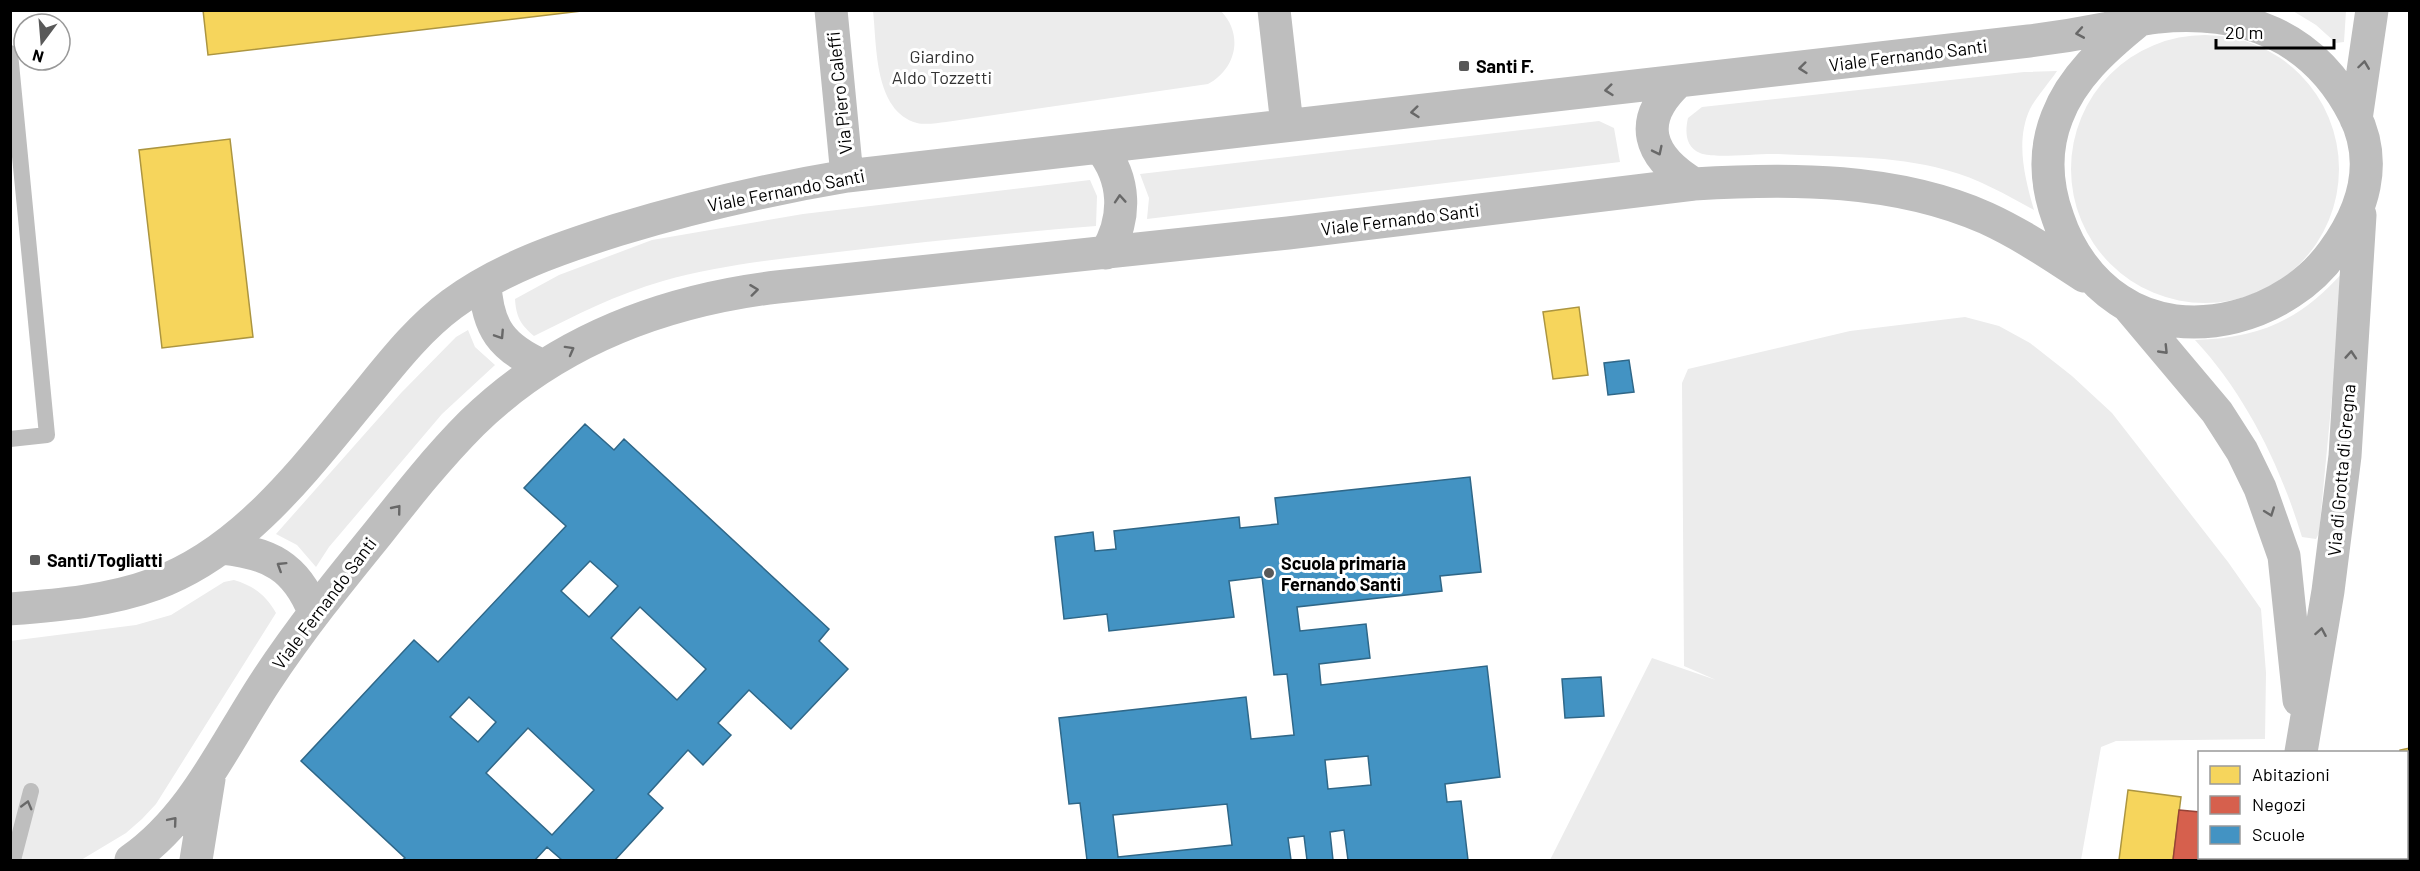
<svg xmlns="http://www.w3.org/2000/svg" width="2420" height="871" font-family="Barlow,sans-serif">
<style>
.green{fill:#ececec}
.homes{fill:#f6d55c;stroke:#ac9540;stroke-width:1.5}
.shops{fill:#d6604d;stroke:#964336;stroke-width:1.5}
.schools{fill:#4393c3;stroke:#2f6788;stroke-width:1.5;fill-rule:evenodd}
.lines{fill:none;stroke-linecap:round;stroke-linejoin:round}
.lane{stroke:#bebebe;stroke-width:16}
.street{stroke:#bebebe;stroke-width:33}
.oneway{stroke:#686868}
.poi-dot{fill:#595959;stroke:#fff;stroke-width:2}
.labels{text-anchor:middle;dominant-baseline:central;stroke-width:6;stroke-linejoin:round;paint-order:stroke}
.street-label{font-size:18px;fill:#000;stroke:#fff}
.park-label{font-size:18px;fill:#333;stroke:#fff}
.poi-label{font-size:18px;font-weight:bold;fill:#000;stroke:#fff;text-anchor:start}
</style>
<rect width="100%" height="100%" fill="#fff"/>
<path class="green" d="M873 11H1221C1244 35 1236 69 1208 84L946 122C938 123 925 125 917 123 874 111 877 46 873 11Z
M2293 11H2346L2344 42 2336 43 2316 25Z
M2071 169a134 134 0 1 1 268 0a134 134 0 1 1-268 0Z
M2057 71C2049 83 2037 96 2030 109 2015 141 2025 179 2034 210 2006 195 1978 178 1946 170 1892 155 1833 157 1777 154 1759 153 1713 159 1700 153 1685 147 1685 131 1688 118L1702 107 2024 72Z
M1599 121 1614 128 1620 162 1147 219 1149 198 1140 174Z
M1090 180 1097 196 1096 226C1009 233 924 242 838 252 779 259 720 265 663 281 617 294 576 315 534 336 521 325 516 317 515 299L559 275 652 240 803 214Z
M2344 271 2319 533 2316 539 2302 537C2280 465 2246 395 2195 340 2260 338 2301 320 2344 271Z
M1965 317 1999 326 2030 343 2072 376 2112 413 2228 562 2261 609 2266 673 2265 739 2116 741 2101 747 2081 860H1550L1652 658 1716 680 1684 666 1682 383 1688 369 1850 331Z
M468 330 475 347 495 365 442 414 329 547 316 567 297 545 276 534 401 393 456 337Z
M234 580C254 586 266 595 276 613L156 804 142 819 126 833 81 860H11L10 641 136 625 171 615 224 582Z"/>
<path class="homes" d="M203 10H590L208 55Z
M230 139 253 337 162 348 139 150Z
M1579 307 1588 375 1553 379 1543 312Z
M2410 748V811L2406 812V752H2400V750Z
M2128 790 2181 797 2173 860H2119Z"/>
<path class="shops" d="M2179 810 2200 812V858H2248V860H2173Z"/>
<path class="schools" d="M1629 360 1634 392 1608 395 1604 363Z
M585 424 614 450 624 439 829 629 819 641 848 669 791 729 749 690 718 723 731 735 703 765 688 750 648 794 663 808 615 860H562L547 847 535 860H402L405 858 301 761 414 640 438 662 566 526 524 488ZM590 561 618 586 589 617 561 591ZM640 607 706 669 677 700 611 638ZM469 697 496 722 478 742 450 717ZM528 728 594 790 552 835 486 773Z
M1470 477 1481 572 1440 576 1442 591 1297 607 1300 631 1366 624 1370 658 1319 664 1321 685 1487 666 1500 777 1445 784 1447 802 1461 801 1468 860H1348L1344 830 1330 832 1333 860H1307L1304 836 1288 838 1291 860H1087L1080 803 1069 804 1059 718 1246 697 1251 739 1294 735 1287 674 1274 675 1262 577 1229 581 1234 617 1109 631 1107 614 1064 619 1055 537 1093 532 1095 551 1116 549 1114 531 1239 517 1240 528 1278 524 1275 498ZM1368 756 1371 785 1328 789 1325 760ZM1227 804 1232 845 1118 857 1113 815Z
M1601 677 1604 716 1565 718 1562 679Z"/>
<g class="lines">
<path class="lane" d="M10 53 47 435 10 439
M13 860 31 791
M2220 860V858"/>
<path class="street" d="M831 10 847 176
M1274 10 1287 125
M1678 82C1636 121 1648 156 1694 184
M2356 119 2372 10
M1100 147C1126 179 1127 218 1106 253
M485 283C487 328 502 348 543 366
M2127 305 2217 412 2242 451 2260 488 2284 556 2299 700
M222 548C269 553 296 566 314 612
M10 609C59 605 109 601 155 584 240 553 300 475 355 408 386 371 414 332 452 304 501 268 560 248 617 230 693 207 769 189 847 176L2029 41C2054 38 2079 34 2104 29 2122 25 2140 18 2158 17 2243 9 2314 35 2354 114 2379 163 2363 211 2333 252 2288 315 2187 346 2119 300 2090 281 2069 251 2058 218 2046 185 2044 150 2057 117 2072 77 2105 48 2137 22
M2301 752 2328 591 2345 456 2360 215
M131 860C193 817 225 743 266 681 300 629 339 581 378 533 408 495 438 457 472 423 556 341 662 301 777 287L1288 233 1694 184C1790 178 1896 178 1986 218 2021 234 2052 255 2084 276
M196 860 209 779
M2290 860 2291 858"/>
</g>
<defs><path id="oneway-chevron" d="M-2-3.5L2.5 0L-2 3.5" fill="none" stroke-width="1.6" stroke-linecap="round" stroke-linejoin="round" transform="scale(1.5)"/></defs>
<g class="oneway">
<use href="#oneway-chevron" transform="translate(2080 33) rotate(170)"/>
<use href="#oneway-chevron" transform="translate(2364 65) rotate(-82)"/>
<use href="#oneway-chevron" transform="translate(1803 68) rotate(174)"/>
<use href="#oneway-chevron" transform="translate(1609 90) rotate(174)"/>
<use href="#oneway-chevron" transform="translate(1415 112) rotate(174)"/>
<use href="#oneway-chevron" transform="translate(1658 151) rotate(64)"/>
<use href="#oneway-chevron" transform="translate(1120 199) rotate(-94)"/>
<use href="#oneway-chevron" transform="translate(754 290) rotate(-7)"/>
<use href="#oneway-chevron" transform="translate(500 335) rotate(57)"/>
<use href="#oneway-chevron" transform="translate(570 350) rotate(-29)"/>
<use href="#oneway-chevron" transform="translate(2164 350) rotate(46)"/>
<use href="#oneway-chevron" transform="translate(2351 355) rotate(-86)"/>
<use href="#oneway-chevron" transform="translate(397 509) rotate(-51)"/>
<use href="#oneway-chevron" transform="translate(2270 512) rotate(70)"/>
<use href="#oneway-chevron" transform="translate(281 566) rotate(-148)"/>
<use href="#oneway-chevron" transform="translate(2321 632) rotate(-80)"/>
<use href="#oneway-chevron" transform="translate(27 805) rotate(-75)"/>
<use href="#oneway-chevron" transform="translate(173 821) rotate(-50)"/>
</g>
<g class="poi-dot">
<rect x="1458" y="60" width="12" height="12" rx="3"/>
<rect x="29" y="554" width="12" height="12" rx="3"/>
<circle cx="1269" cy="573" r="6"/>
</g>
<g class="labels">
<g class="street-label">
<text transform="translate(1908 55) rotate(-7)">Viale Fernando Santi</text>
<text transform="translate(839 93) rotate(-96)">Via Piero Caleffi</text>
<text transform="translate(786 190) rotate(-11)">Viale Fernando Santi</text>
<text transform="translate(1400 219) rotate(-7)">Viale Fernando Santi</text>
<text transform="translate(2341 470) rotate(-85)">Via di Grotta di Gregna</text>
<text transform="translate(324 603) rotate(-53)">Viale Fernando Santi</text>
</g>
<g class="park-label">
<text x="942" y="56">Giardino<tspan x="942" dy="21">Aldo Tozzetti</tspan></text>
</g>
<g class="poi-label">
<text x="1476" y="66">Santi F.</text>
<text x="47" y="560">Santi/Togliatti</text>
<text x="1281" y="563">Scuola primaria<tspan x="1281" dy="21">Fernando Santi</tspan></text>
</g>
</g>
<rect width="2420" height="871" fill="none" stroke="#000000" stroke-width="24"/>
<rect x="2198" y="751" width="210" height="108" fill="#ffffff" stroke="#999999" stroke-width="1.5"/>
<rect x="2210" y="766" width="30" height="18" fill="#f6d55c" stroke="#999999" stroke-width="1.5"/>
<text x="2252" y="781" font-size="18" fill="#000000">Abitazioni</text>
<rect x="2210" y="796" width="30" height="18" fill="#d6604d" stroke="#999999" stroke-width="1.5"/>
<text x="2252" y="811" font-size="18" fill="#000000">Negozi</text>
<rect x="2210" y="826" width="30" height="18" fill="#4393c3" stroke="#999999" stroke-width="1.5"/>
<text x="2252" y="841" font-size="18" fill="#000000">Scuole</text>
<g transform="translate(42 42) rotate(196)"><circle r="28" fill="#ffffff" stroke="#999999" stroke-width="1.5"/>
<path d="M0-4.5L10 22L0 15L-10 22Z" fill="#595959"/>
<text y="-9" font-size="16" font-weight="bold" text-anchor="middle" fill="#000000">N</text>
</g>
<path d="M2216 39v9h118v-9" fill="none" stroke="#000000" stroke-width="3"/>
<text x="2225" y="39" font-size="18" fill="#000000" stroke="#ffffff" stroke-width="4.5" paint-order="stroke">20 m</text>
</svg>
